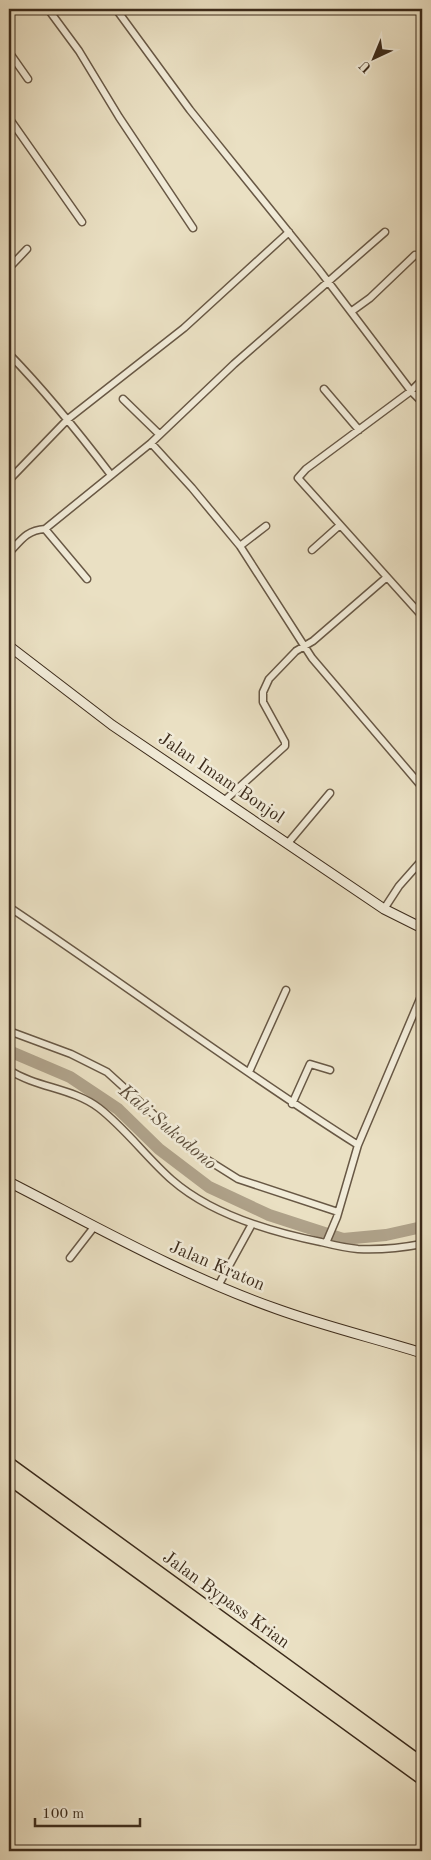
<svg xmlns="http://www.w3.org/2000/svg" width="431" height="1860" font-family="'Old Standard TT',serif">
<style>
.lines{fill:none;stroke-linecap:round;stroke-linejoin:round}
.river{stroke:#afa28a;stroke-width:12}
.street-casing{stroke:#685845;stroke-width:9}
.secondary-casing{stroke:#3c2b1b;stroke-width:11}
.highway-casing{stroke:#3c2b1b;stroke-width:15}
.street{stroke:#f1ebd8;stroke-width:6}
.secondary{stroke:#f1ebd8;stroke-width:9}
.highway{stroke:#eae0c3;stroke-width:12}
.labels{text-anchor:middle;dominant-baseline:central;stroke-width:5;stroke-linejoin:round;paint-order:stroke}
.street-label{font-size:18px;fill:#3c2b1b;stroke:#f1ebd8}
.water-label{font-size:19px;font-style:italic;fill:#5e4f3c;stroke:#f1ebd8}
</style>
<rect width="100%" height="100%" fill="#eae0c3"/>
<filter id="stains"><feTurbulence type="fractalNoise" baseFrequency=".004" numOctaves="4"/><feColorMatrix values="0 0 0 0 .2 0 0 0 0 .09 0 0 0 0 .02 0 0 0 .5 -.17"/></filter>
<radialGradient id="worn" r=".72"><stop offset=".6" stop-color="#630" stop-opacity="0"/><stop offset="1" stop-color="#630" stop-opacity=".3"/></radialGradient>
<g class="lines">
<path class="river" d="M9 1051 70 1077 118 1109 159 1149 209 1187 269 1215 343 1239 386 1235 422 1227"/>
<defs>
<path id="street" d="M48 9 79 51 119 117 193 228
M116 9 190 110 320 271 411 391 422 402
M9 14 15 9
M9 52 28 79
M9 118 82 222
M9 268 27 249
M352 311 370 298 415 255
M9 354C46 392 79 433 111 475
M422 380 411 391 306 469 298 478 422 616
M324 389 359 430
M123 399 159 434
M151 443 192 488 240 546 312 658 422 787
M9 480 68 419 184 328 289 232
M45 529 87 579
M240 546 266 526
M312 550 340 525
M9 553C21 540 27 530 45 529L151 443 234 364 385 232
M225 800 285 746V742L263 702V692L269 679 296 651 313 641 387 577
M288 843 330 793
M9 907C126 985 239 1070 358 1145
M384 909 399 886 422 860
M9 1031 71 1054 107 1072 195 1152 238 1179 338 1212
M9 1070C37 1088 73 1088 99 1108 126 1129 146 1157 172 1180 211 1214 271 1232 321 1242 333 1245 345 1248 358 1249 379 1250 401 1248 422 1244
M249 1072 286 990
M292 1104 310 1064 330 1070
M326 1243 337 1217 358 1145 422 994
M70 1258 94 1227
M218 1286 252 1224"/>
<path id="secondary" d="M9 646 112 725 384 909 422 928
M9 1182C97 1227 183 1276 277 1309 324 1326 374 1338 422 1353"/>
<path id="highway" d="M9 1464 422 1764
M9 1478 422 1778"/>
</defs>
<use href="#street" class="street-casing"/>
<use href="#secondary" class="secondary-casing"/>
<use href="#highway" class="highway-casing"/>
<use href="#street" class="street"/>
<use href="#secondary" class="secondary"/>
<use href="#highway" class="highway"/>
</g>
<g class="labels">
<g class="street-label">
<text transform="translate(221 778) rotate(34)">Jalan Imam Bonjol</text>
<text transform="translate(217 1266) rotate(23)">Jalan Kraton</text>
<text transform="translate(226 1600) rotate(36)">Jalan Bypass Krian</text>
</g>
<g class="water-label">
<text transform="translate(167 1128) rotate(40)">Kali Sukodono</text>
</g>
</g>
<rect width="431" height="1860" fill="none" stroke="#eae0c3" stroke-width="30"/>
<rect x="10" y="10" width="411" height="1840" fill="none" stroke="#3c2b1b" stroke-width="2.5"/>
<rect x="15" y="15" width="401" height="1830" fill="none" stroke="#3c2b1b"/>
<g transform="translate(374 58) rotate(224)" stroke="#f1ebd8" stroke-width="4" paint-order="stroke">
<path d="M0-4L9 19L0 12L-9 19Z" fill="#3c2b1b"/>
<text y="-8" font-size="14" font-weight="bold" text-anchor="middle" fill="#3c2b1b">U</text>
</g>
<path d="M35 1818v8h105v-8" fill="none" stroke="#3c2b1b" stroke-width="2.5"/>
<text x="42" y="1818" font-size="15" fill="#3c2b1b" stroke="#f1ebd8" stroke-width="4" paint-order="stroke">100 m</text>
<rect width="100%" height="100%" filter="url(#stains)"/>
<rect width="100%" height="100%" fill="url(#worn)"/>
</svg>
